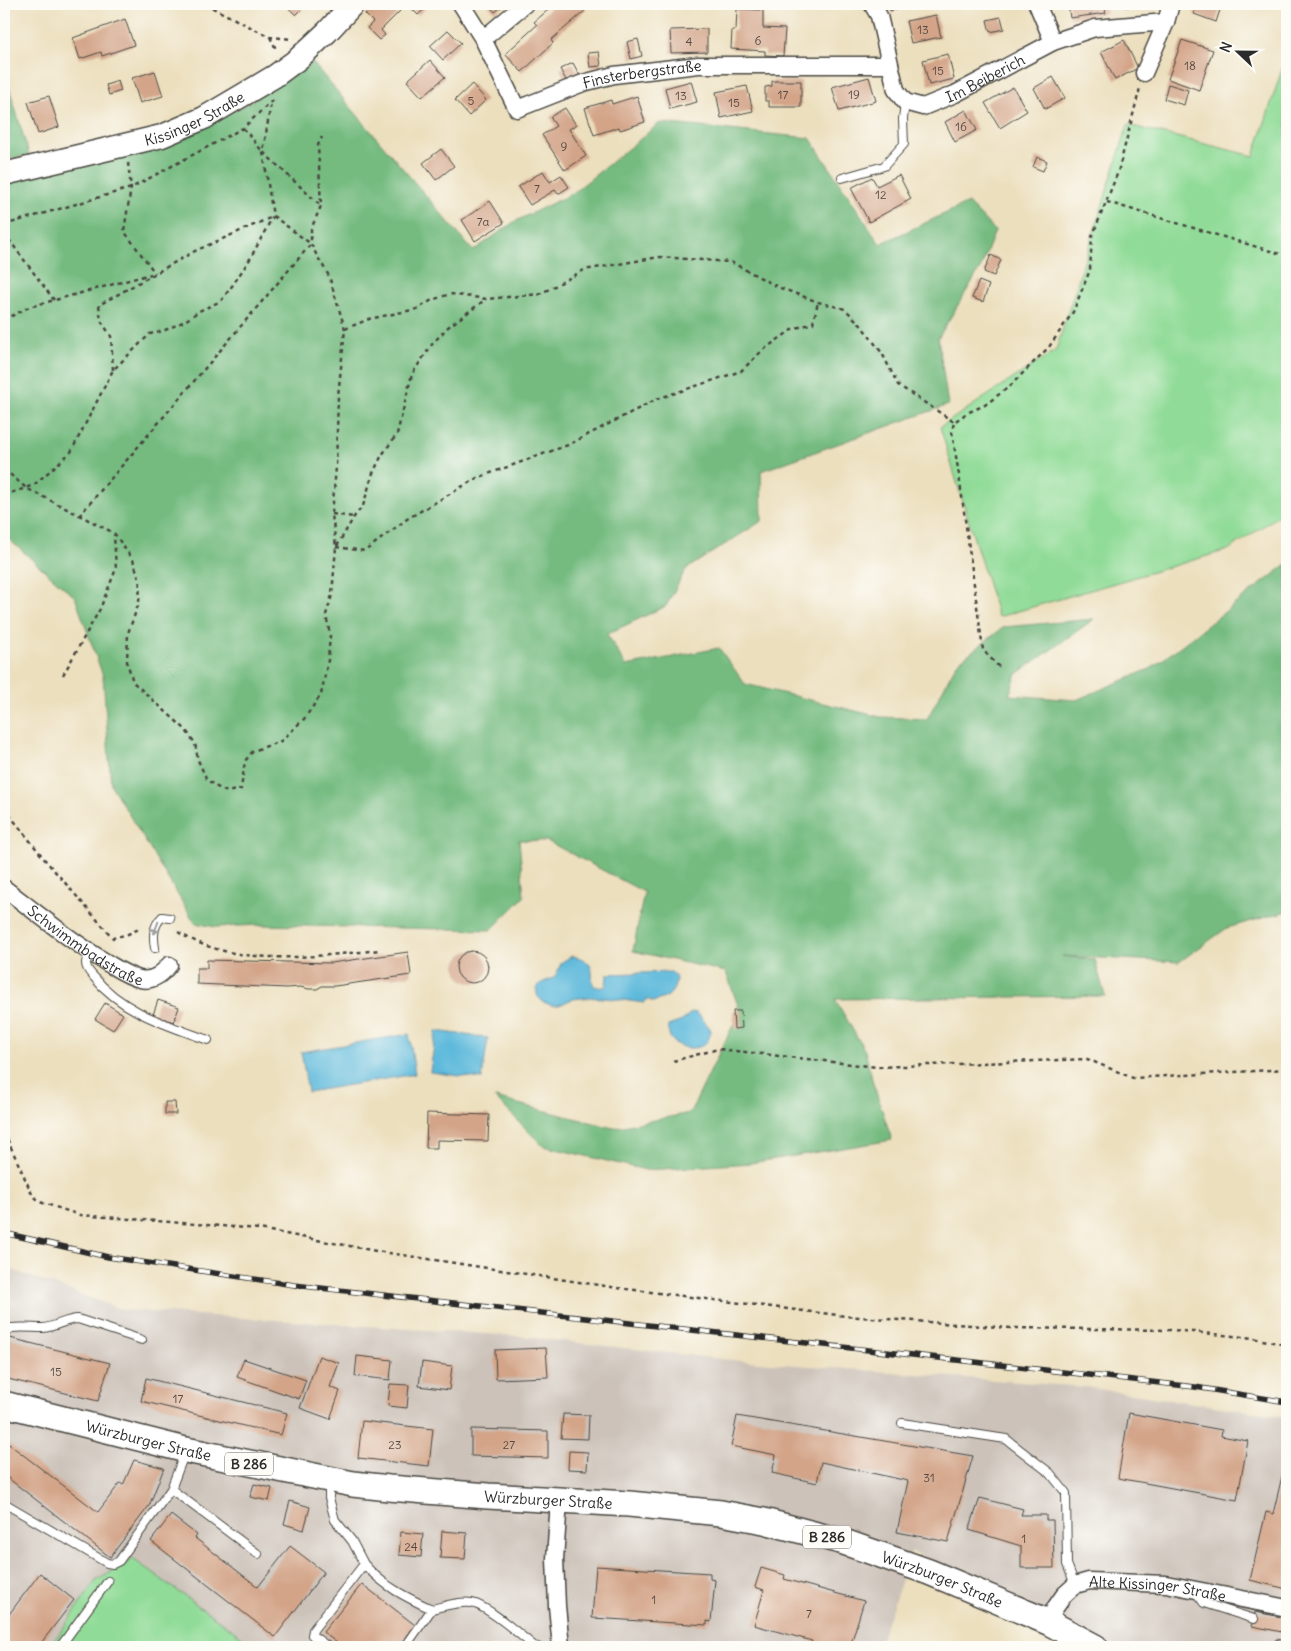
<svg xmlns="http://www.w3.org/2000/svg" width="1291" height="1651" font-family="Delius,sans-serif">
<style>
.industrial{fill:#ccc2b9}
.green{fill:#90db97;stroke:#5e8361}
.forest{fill:#74bb80;stroke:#507356}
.water{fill:#5db9db;stroke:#447283}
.building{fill:#d3a488}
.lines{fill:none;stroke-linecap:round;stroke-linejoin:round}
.lane-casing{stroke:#484641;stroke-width:10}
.street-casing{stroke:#484641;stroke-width:19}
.secondary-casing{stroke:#484641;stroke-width:25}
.primary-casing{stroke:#484641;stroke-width:28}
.path{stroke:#484641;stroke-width:2.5;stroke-dasharray:4 4;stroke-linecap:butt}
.lane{stroke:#fff;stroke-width:8}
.street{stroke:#fff;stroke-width:16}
.secondary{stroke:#fff;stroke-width:22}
.primary{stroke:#fff;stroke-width:25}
.rail-casing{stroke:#2b2b2b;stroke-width:5.5}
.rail{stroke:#fdfcf7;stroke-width:4;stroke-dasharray:11;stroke-linecap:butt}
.oneway{fill:#a0a0a0}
.labels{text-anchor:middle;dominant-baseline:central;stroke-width:4;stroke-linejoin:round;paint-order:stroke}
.number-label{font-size:12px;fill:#554942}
.shield{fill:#fdfcf7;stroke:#6a6a68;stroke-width:1}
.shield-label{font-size:14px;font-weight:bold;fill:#2b2b2b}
.street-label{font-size:15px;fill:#2b2b2b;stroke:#fdfcf7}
</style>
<rect width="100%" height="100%" fill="#fdfcf7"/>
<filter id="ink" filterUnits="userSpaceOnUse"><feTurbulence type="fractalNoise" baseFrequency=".02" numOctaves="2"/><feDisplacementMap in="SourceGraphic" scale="10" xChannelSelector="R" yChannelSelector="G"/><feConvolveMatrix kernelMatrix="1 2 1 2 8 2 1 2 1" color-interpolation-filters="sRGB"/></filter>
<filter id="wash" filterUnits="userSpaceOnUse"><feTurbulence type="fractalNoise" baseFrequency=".0096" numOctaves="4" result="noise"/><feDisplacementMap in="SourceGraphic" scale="20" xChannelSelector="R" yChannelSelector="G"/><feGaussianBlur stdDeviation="1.12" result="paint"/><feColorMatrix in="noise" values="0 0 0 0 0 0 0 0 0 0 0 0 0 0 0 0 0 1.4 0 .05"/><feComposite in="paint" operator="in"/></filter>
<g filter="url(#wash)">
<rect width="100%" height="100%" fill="#ecdfbe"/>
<path class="industrial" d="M4 1267 123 1310 518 1336 731 1360 1085 1387 1287 1417V1647H1118L912 1552 878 1647H256L133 1559 96 1581 50 1647H4Z"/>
<path class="green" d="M1287 54V510L1228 550 998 617 940 427 1056 350 1128 125 1254 156Z
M133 1559 256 1647H50L96 1581Z"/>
<path class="forest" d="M312 62 473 251 514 222 573 193 660 123 810 138 880 244 968 203 995 231 981 267 938 338 948 405 761 471 762 521 686 569 666 606 607 634 626 666 719 648 745 684 880 717 927 719 957 663 1004 627 1094 619 1017 674 1009 695 1076 700 1152 668 1287 564V911L1227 928 1179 962 1062 956 1095 960 1105 996 835 999 865 1051 873 1083 892 1140 751 1163 646 1170 543 1146 495 1098 613 1128 690 1113 740 1011 726 972 633 951 644 892 547 841 519 840 524 897 491 930 261 925 215 927 195 923 111 785 103 676 75 597 4 535V183L240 108Z
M4 70 29 155 4 160Z"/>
<path class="water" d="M572 956C609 962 578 990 604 987L606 985 607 976 608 974 671 972C680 977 675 990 668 996 664 999 657 1000 653 1002L647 999 644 1003C621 1000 596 995 573 999 565 1001 559 1008 551 1005 544 1003 535 998 537 989 539 980 550 982 555 976 558 973 559 966 562 962Z
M692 1012 697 1013 710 1028C714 1057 665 1053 668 1026L682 1021Z
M436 1031 488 1038 482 1079 430 1072Z
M409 1034 415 1074 308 1092 301 1052Z"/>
<g id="blocks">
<path class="building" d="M284 4H307L296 15Z
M375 4H393L400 11 381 30 385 35 379 40 367 28 373 22 365 14Z
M407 4H430L418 15Z
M487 4H505L495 12Z
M555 4H580L586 10 551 40 553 43 522 72 505 54 537 25 534 22Z
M889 4H921V5L890 11Z
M1068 4H1104L1106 13 1070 18Z
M1125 4H1144V5L1125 7Z
M1197 4H1222L1216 22 1194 14Z
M737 9 763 10V28L785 29 783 56 765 55V51L731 49 732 30H736Z
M936 15 941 37 911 43 906 21Z
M1001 17 1004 29 990 32 987 20Z
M125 19 134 45 102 56 101 52 80 59 73 38Z
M707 29V52L671 53 670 30Z
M448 30 461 43 443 60 430 46Z
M638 39 642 56 631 59 627 42Z
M1124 40 1138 68 1115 80 1101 52Z
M1182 40 1213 50 1199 90 1168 79Z
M599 52 601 66 590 67 588 53Z
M948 54 954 79 929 85 923 60Z
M430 60 445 77 422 97 407 81Z
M573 63 581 78 568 84 560 69Z
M155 71 163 96 140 103 132 78Z
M869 77 876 101 839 111 832 87Z
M1053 77 1065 98 1045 109 1034 88Z
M118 81 121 91 109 95 106 85Z
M691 81 697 102 670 109 665 88Z
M772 81H801V107H769V101H765V87L772 86Z
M472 84 486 100 469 116 455 100Z
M1168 84 1188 90 1184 105 1164 99Z
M747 86 753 111 721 118 716 92Z
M1013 87 1027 111 1000 128 985 103Z
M49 96 59 127 38 134 28 102Z
M637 96 645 122 620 130 619 127 594 135 585 108 611 100 612 104Z
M565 108 576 125 569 129 586 156 565 170 542 135 556 126 550 117Z
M966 110 977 130 955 142 945 122Z
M441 149 454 166 436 180 423 163Z
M1037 157 1047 161 1043 171 1033 167Z
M543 171 550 182 561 175 569 187 558 194 555 190 530 205 518 187Z
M899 175 911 199 869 222 851 188 872 177 877 186Z
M490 201 504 223 475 241 462 220Z
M991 255 1001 260 994 276 984 272Z
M979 281 989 285 983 302 972 298Z
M456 967a16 16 0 1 1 32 0a16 16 0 1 1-32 0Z
M408 952 411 975 335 986H322L317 989H309L300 987 287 988 197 984V968H207V960L331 963Z
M158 1000 179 1007 174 1022 153 1015Z
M105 1003 123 1014 113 1030 95 1019Z
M733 1011H741L742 1028 734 1029Z
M165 1102H175L176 1114H165Z
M427 1113 489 1115 488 1141 437 1140V1148H426Z
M6 1337 110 1363 98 1401 4 1378V1353Z
M546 1348 548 1377 496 1379 495 1350Z
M319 1356 339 1363 330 1387 340 1391 330 1419 300 1408Z
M357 1356 392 1360 390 1380 355 1376Z
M244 1359 306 1380 299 1399 237 1377Z
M422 1362 452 1366 449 1390 419 1386Z
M146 1378 287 1413 281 1435 141 1401Z
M390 1384 409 1385 407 1408 388 1406Z
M1129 1413 1222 1430 1221 1436 1248 1441 1237 1500 1118 1478Z
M563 1414 589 1415 588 1439 561 1438Z
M737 1416 973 1456 948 1542 897 1532 908 1481 821 1462 817 1483 772 1473 776 1455 731 1446Z
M362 1421 433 1429 429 1466 358 1458Z
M471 1429 548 1431V1458L471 1456Z
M9 1444 98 1512 120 1483 123 1485 134 1460 164 1468 149 1506 110 1557 4 1475V1450Z
M569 1451 588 1452 587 1470 568 1469Z
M1287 1455V1589L1250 1580 1266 1512 1273 1514Z
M254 1484 272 1488 269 1501 250 1497Z
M980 1498 1023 1509 1021 1515H1046V1520H1053L1054 1568H1021V1546L969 1530Z
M290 1501 310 1507 304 1530 284 1524Z
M171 1515 197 1535 195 1538 258 1587 290 1546 324 1572 275 1637 151 1541Z
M442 1531 467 1533 465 1559 440 1558Z
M401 1532 423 1534 421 1557 399 1555Z
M596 1566 710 1573V1579L715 1580 711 1622 707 1621V1625L592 1618Z
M761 1568 785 1575 784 1579 864 1601 850 1647H810L812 1641 754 1625 764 1590 755 1587Z
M40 1573 74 1600 38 1647H4V1621Z
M362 1584 415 1625 399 1647H342L323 1632Z
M1255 1612 1287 1618V1633L1252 1626Z
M1276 1639 1287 1641V1647H1274Z"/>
</g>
</g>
<g filter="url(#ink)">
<use href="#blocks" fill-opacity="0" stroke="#484641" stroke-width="1"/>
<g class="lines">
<defs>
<path id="lane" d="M842 178 884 166 904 144 903 119 905 102
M155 948C153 936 153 926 162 917L170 918
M90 953C89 956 86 960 86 963 86 969 90 973 93 976 122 1012 167 1025 208 1040
M4 1336 11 1328C22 1327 33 1328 43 1328 56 1327 66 1319 78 1319L142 1340
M902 1423 1006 1439 1050 1473 1066 1493 1067 1564 1075 1585
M185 1452 171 1489 258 1554
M4 1503 107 1563 113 1564 119 1561 171 1489
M364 1564C383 1586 407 1598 432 1609
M1195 1591 1204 1603 1254 1619
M60 1647 108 1581
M328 1647 312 1635 313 1630 364 1564 352 1541 335 1520 329 1498V1482
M405 1647 432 1609C445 1606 459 1601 472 1603 488 1606 520 1635 534 1646L538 1647"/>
<g id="street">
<path id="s1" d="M461 4 483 39 517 109 583 83 614 75 698 65H890"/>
<path id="s2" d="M872 4 879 16 896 90 905 102 923 107 955 94 1053 42 1095 28 1166 22"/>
<path d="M1037 4 1053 42"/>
<path d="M483 39 525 4"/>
<path d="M1144 73 1166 22 1171 4"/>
<path id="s3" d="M4 888C38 914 72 942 109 964 119 970 130 977 140 979 153 982 162 974 169 965"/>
<path d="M559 1501 555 1559 557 1606 561 1647"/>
<path id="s4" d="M1048 1622 1055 1608 1064 1595 1075 1585 1089 1581 1166 1584 1287 1608"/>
</g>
<g id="secondary">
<path id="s5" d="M4 174 162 136 204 118 275 76 298 59 327 32 353 4"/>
</g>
<g id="primary">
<path id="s6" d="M4 1404 186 1450 353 1484 389 1488 488 1496 629 1504 721 1513 764 1521 844 1542 929 1572 1048 1622 1095 1647"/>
</g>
</defs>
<use href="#lane" class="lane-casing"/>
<use href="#street" class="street-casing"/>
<use href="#secondary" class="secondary-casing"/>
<use href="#primary" class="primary-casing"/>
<path class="path" d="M205 4 270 37 293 39
M270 37 277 51
M243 128 263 152 321 206
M128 163 131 188 124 231 155 273
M1107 202 1287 256
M273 216 311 244
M4 225 131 188 243 128 275 98
M4 233 54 300
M4 320 29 307 151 274
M345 329 369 319 417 309 432 300 450 294 487 299 540 294 584 270 659 257 731 262 778 287 818 302 845 309 860 324 882 353 898 385 954 422
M113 370 111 336 101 321 99 305 195 251 272 217
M4 469 26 488 114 533 133 560 140 581 139 603 128 633 127 662 133 682 185 729 195 743 198 760 206 778 213 785 227 792 241 789 245 761 253 751 281 741 304 719 321 695 328 660 330 635 326 615 332 595 336 547 332 514 336 467 338 396 345 329 329 276 316 254 311 244V229L321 206 318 145 322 137
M4 495 26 488 35 484 71 452 113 370 150 334 163 331 185 321 199 311 221 301 232 286 250 259 273 216 263 152 271 103
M332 514 353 517
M79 516 311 244
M337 546 354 517 363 506 373 473 382 455 397 434 412 374 433 343 448 327 486 299
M336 547 365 551 407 519 477 478 568 445 657 399 741 371 763 350 793 329 813 323 818 302
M999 667 983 650 959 475 952 432 954 422 967 413 985 405 1010 386 1049 347 1073 312 1090 270 1092 237 1118 172 1140 88
M63 675 100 609 116 569 114 535
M4 808 46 861 113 938 128 934 139 929
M178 932C237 969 315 956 381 950
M673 1061 718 1049 877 1067 1087 1059 1133 1078 1287 1069
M4 1132 32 1194 40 1202 80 1215 259 1229 376 1251 618 1288 845 1316 1011 1328 1173 1330 1253 1338 1287 1345"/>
<use href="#lane" class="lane"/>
<use href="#street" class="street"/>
<use href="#secondary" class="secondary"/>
<use href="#primary" class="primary"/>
<defs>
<path id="rail" d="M4 1233 108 1257 294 1285 1195 1387 1287 1402"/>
</defs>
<use href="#rail" class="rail-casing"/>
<use href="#rail" class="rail"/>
</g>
<defs><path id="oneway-solid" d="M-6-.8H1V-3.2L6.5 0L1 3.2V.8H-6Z" transform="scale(1.25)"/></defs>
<use class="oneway" href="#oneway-solid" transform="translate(156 928) rotate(110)"/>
</g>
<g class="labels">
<g class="number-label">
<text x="923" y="29">13</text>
<text x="758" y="40">6</text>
<text x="689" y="41">4</text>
<text x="1190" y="65">18</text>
<text x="938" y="70">15</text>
<text x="783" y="94">17</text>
<text x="854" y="94">19</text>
<text x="681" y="95">13</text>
<text x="471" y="100">5</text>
<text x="734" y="102">15</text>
<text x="961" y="126">16</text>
<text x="564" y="146">9</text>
<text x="537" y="188">7</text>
<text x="881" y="194">12</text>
<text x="483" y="221">7a</text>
<text x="56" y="1371">15</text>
<text x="178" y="1398">17</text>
<text x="395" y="1444">23</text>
<text x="509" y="1444">27</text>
<text x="929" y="1477">31</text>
<text x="1024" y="1538">1</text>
<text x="411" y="1546">24</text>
<text x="654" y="1599">1</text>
<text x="809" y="1613">7</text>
</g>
<g class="shield">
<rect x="225" y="1452.5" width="48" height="23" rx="4"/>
<rect x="803" y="1525.5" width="48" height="23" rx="4"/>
</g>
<g class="shield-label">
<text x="249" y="1464">B 286</text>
<text x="827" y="1537">B 286</text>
</g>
<g class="street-label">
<text stroke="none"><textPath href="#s1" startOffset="250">Finsterbergstraße</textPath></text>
<text stroke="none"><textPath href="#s2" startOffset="192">Im Beiberich</textPath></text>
<text stroke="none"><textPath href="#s5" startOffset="199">Kissinger Straße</textPath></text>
<text stroke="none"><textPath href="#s3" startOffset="100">Schwimmbadstraße</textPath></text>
<text stroke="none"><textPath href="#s6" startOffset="149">Würzburger Straße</textPath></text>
<text stroke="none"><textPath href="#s6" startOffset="554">Würzburger Straße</textPath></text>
<text stroke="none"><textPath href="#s6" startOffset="959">Würzburger Straße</textPath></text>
<text stroke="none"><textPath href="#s4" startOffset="130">Alte Kissinger Straße</textPath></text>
</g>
</g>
<rect width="1291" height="1651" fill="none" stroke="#fdfcf7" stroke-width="20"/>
<g transform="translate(1238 52) rotate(292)" stroke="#fdfcf7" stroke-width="4" paint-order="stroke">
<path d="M0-4L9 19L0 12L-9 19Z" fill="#2b2b2b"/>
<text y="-8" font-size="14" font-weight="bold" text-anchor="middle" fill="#2b2b2b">N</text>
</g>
</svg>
